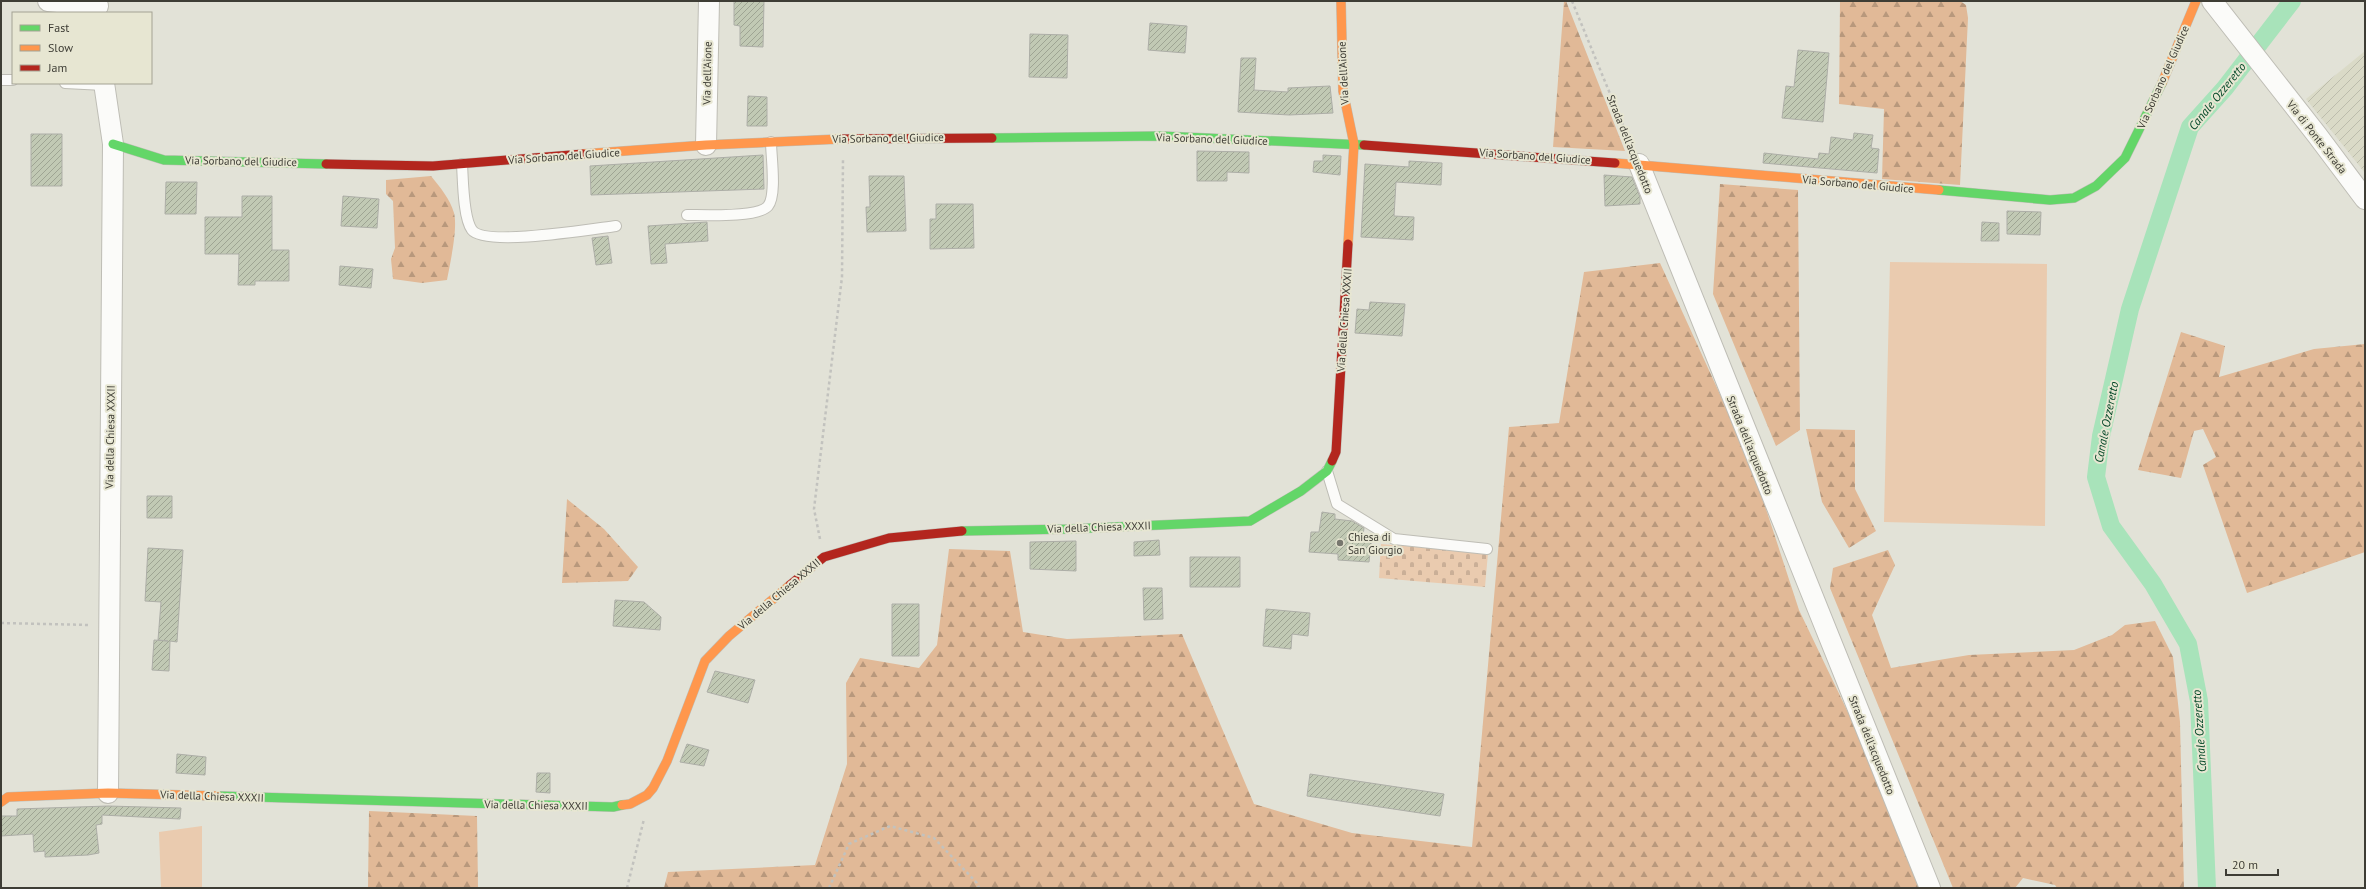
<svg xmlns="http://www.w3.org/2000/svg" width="2366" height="889" font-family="'PT Sans',sans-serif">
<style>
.industrial{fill:url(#industrial-furrows)}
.green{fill:#eacbaf}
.forest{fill:url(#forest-firs)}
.cemetery{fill:url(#cemetery-stones)}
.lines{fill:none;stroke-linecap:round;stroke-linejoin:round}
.canal{stroke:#a8e3ba;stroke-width:18}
.building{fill:url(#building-hatch);stroke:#adaea7}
.lane-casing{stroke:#bebdb5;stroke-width:12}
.street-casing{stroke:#bebdb5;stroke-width:22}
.fast-casing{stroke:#bebdb5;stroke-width:10}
.slow-casing{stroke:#bebdb5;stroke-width:10}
.jam-casing{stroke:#bebdb5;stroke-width:10}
.path{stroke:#c2c2be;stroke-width:2.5;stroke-dasharray:3 3;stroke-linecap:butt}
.lane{stroke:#fbfbf9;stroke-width:10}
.street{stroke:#fbfbf9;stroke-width:20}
.fast{stroke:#63d668;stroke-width:9}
.slow{stroke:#ff974d;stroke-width:9}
.jam{stroke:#b3261e;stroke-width:9}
.poi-dot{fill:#77776e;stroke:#e7e6d2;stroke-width:1.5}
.labels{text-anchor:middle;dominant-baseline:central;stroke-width:4;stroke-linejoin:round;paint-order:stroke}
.street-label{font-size:11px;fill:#3e3d35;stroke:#e7e6d2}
.poi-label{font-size:11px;fill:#3e3d35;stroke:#e7e6d2;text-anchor:start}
.water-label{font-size:12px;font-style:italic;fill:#044928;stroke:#e7e6d2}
</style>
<defs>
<pattern id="industrial-furrows" width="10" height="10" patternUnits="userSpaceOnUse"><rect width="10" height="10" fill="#dadac7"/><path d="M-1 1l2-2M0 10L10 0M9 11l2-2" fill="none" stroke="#bcbcac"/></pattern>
<pattern id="forest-firs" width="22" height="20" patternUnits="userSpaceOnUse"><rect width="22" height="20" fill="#e1b997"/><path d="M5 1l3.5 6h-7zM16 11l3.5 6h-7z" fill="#b8987c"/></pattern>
<pattern id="cemetery-stones" width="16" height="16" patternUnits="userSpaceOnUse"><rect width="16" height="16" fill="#eacbaf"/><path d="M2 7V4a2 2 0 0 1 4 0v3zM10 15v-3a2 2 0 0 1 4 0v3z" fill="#caaf97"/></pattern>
<pattern id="building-hatch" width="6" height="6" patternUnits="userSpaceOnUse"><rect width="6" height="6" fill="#c1c9b4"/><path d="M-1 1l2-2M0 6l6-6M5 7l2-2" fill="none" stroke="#9ea493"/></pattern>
</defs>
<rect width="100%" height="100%" fill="#e2e2d7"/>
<path class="industrial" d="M2365 51V173L2306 99Z"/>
<path class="green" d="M1890 262 2047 264 2045 526 1884 522Z
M202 826V888H161L159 832Z"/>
<path class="forest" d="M1564 1H1566L1625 151 1553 147Z
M1840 1H1960L1966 5 1968 18 1960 185 1882 179 1884 109 1839 104Z
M431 176C440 187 450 199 454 213 458 228 450 264 447 280L422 283 393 279 391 259 395 248 393 201 386 194V180Z
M1720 184 1798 190 1800 430 1776 446 1713 294Z
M1660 263 1750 460 1799 610 1867 752 1923 888H664L668 872 815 865 847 764 846 683 860 658 919 668 937 645 949 549 1010 551 1023 632 1067 639 1182 634 1254 804 1352 833 1472 847 1509 427 1559 423 1584 272Z
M2181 332 2225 346 2219 377 2314 349 2365 344V552L2247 593 2203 465 2216 457 2203 429 2194 431 2181 478 2138 470Z
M1806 429 1855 430V489L1876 531 1849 548 1822 502Z
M567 499 604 529 638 567 628 581 562 583Z
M1888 550 1895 565 1872 615 1891 668 1969 655 2074 650 2112 635 2125 625 2155 621 2173 657 2180 722 2184 888H2057L2055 885 2023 878 2015 888H1953L1830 588 1833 568Z
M369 811 477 816 478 888H368Z"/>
<path class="cemetery" d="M1381 544 1488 553 1485 587 1379 578Z"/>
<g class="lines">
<path class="canal" d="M2207 888 2199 701 2188 644 2153 584 2111 526 2096 477 2101 436 2130 309 2190 127 2225 88 2292 1"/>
</g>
<path class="building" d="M734 1H764L763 47 740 46V26L734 25Z
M1150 23 1187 26 1185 53 1148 50Z
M1030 34 1068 35 1067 78 1029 77Z
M1798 50 1829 53 1823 122 1782 118 1786 86 1794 87Z
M1241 58H1256L1254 90 1288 92V88L1330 86 1333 113 1289 115 1238 112Z
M748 96 767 97V126H747Z
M1854 133 1873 135 1871 148 1879 149 1877 173 1763 163 1764 153 1818 159 1819 153 1829 154 1831 137 1853 140Z
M31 134H62V186H31Z
M1197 151 1249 152V173L1227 172V181H1197Z
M763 155 764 189 591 195 590 166Z
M1323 155 1341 156 1340 175 1313 172 1314 161H1323Z
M1409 161 1442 163 1441 185 1396 182 1394 216 1414 217 1413 240 1361 237 1365 164 1409 167Z
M1604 175 1632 177 1640 197V204L1605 206Z
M869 176H904L906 231 867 232 866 207H870Z
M166 182H197L196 214H165Z
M242 196H272V250H289V281H255V285H238L239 254H205V217H242Z
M343 196 379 199 377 228 341 226Z
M936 204H973L974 248 930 249V219H936Z
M2007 211 2041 212 2040 235 2007 234Z
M707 222 708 241 665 244 667 263 651 264 648 226Z
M1982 222 1999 223V241H1981Z
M608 236 612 263 596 265 592 238Z
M340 266 373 269 371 288 339 285Z
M1370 302 1405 304 1402 336 1355 333 1357 309 1369 310Z
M147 496H172V518H147Z
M1322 512 1335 514V519L1352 521 1364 528 1363 535H1372L1369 562 1338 560V554L1309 552 1311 532H1319Z
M1159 540 1160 555 1134 556V542Z
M1076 541V571L1030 569V542Z
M148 548 183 550 177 642 170 641 169 671 152 670 154 640 168 641 158 640 161 602 145 601Z
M1190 557H1240V587H1190Z
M1143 588H1162L1163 619 1144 620Z
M615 600 644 602 661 617 660 630 613 626Z
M892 604H919V656H892Z
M1266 609 1310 613 1308 636 1292 634 1291 649 1263 646Z
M715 671 755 680 748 703 707 692Z
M687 744 709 750 704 766 680 762Z
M177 754 206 757 205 775 176 773Z
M537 773H550V793L536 792Z
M1310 774 1444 794 1440 816 1307 796Z
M108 806 181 808 180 819 102 815V824L96 825 99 853 88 855 45 857V851L34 852 33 834 1 836V816H17V809Z"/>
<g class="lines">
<defs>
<path id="lane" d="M1 80H13
M65 83 104 85
M462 164C463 179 463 218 472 230 485 247 592 229 616 226
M687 215C703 215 758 218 768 206 777 195 771 156 771 142
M1327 471 1337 504 1394 539 1487 549"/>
<path id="street" d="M48 1 98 6
M2212 1 2317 135 2365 199
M104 83 113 144 108 793
M706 145 709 1
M1639 164 1930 888"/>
<path id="fast" d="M992 138 1161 136 1364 145
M113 144 164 160 326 164
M1939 190 2050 200 2074 198 2096 186 2125 158 2162 83
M962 531 1070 529 1250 521 1301 491 1327 471 1332 461
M218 796 613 807 622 805"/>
<path id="slow" d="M1341 1 1343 91 1354 144 1348 244
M2162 83 2196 1
M583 154 706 145 840 139
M1615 163 1939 190
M1 802 8 797 108 793 218 796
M622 805 630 804 647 795 653 788 667 761 705 661 729 636 790 585"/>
<path id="jam" d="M840 139 992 138
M1364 145 1615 163
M326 164 433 166 583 154
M1332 461 1336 452 1348 244
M790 585 824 557 889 538 962 531"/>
</defs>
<use href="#lane" class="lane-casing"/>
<use href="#street" class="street-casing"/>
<use href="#fast" class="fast-casing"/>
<use href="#slow" class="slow-casing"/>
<use href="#jam" class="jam-casing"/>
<path class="path" d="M1572 1 1631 145
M820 539 814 509 842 277 843 158
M1 623 90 625
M627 888 644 819
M829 888 849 844 890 826 934 838 977 883 979 888"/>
<use href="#lane" class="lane"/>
<use href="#street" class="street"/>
<use href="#fast" class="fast"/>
<use href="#slow" class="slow"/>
<use href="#jam" class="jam"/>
</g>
<circle class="poi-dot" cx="1340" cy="543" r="4"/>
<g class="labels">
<g class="street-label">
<text transform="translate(707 73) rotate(-89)">Via dell'Aione</text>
<text transform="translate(1343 73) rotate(-93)">Via dell'Aione</text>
<text transform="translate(2163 77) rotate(-66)">Via Sorbano del Giudice</text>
<text transform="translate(2317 137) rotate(52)">Via di Ponte Strada</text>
<text transform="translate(888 138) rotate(-1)">Via Sorbano del Giudice</text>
<text transform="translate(1212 139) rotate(2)">Via Sorbano del Giudice</text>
<text transform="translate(1630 144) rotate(68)">Strada dell'acquedotto</text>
<text transform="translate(564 156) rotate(-4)">Via Sorbano del Giudice</text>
<text transform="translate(1535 156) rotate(4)">Via Sorbano del Giudice</text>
<text transform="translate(241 161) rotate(1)">Via Sorbano del Giudice</text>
<text transform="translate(1858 184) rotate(5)">Via Sorbano del Giudice</text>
<text transform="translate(1344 320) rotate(-86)">Via della Chiesa XXXII</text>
<text transform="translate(110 437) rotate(-89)">Via della Chiesa XXXII</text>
<text transform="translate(1750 445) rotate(68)">Strada dell'acquedotto</text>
<text transform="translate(1099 527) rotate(-2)">Via della Chiesa XXXII</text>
<text transform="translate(779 594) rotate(-40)">Via della Chiesa XXXII</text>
<text transform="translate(1872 745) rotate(68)">Strada dell'acquedotto</text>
<text transform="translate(212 796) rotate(2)">Via della Chiesa XXXII</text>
<text transform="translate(536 805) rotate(1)">Via della Chiesa XXXII</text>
</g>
<g class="poi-label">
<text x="1348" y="537">Chiesa di<tspan x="1348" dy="13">San Giorgio</tspan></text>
</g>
<g class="water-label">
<text transform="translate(2217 96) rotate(-51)">Canale Ozzeretto</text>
<text transform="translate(2106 422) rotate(-79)">Canale Ozzeretto</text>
<text transform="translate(2199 731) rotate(-94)">Canale Ozzeretto</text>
</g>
</g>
<rect width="2366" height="889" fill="none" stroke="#3e3d35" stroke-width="4"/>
<rect x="12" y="12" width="140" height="72" fill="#e7e6d2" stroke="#a3a293"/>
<rect x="20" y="25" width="20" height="6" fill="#63d668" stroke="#a3a293"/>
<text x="48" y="32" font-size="12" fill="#3e3d35">Fast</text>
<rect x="20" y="45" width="20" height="6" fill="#ff974d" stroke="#a3a293"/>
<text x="48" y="52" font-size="12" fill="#3e3d35">Slow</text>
<rect x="20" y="65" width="20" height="6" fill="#b3261e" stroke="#a3a293"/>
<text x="48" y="72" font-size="12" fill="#3e3d35">Jam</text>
<path d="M2226 869v6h52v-6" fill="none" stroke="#3e3d35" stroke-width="2"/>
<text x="2232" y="869" font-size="12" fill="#3e3d35" stroke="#e7e6d2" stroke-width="3" paint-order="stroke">20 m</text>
</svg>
